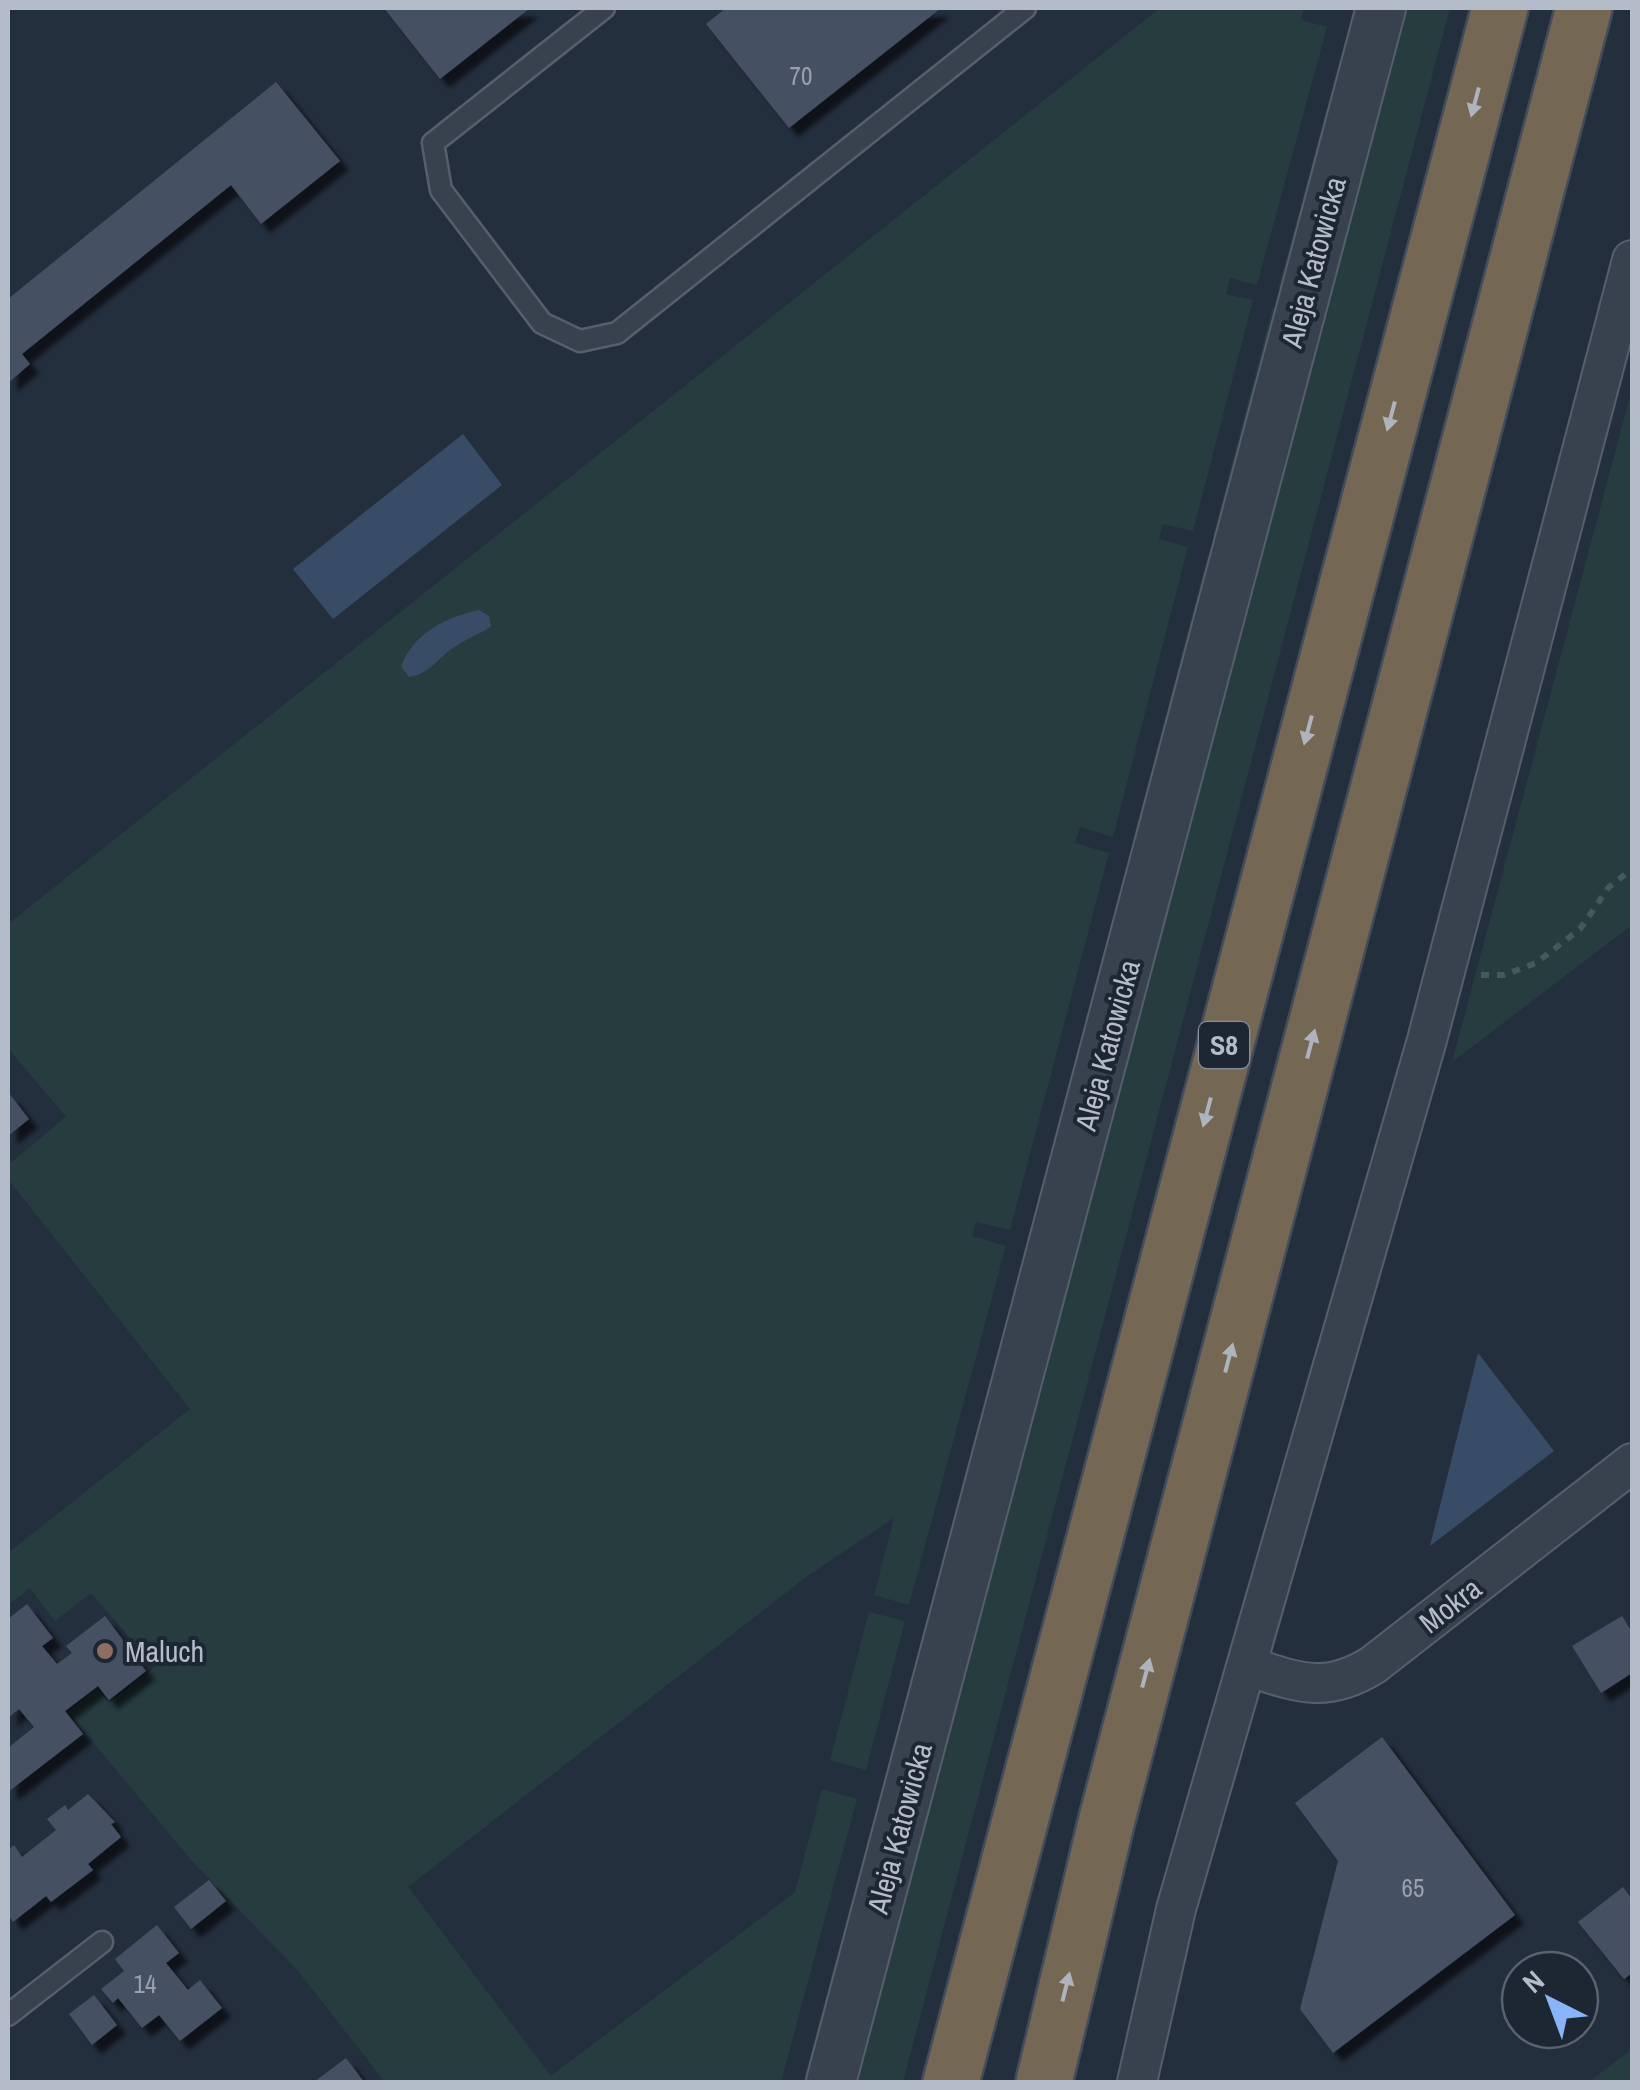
<svg xmlns="http://www.w3.org/2000/svg" width="1640" height="2090" font-family="'Archivo Narrow',sans-serif">
<style>
.green{fill:#263c3f}
.water{fill:#394c67}
.building{fill:#455162;filter:url(#shadow)}
.lines{fill:none;stroke-linecap:round;stroke-linejoin:round}
.service-casing{stroke:#565f6c;stroke-width:25}
.minor-casing{stroke:#565f6c;stroke-width:42}
.tertiary-casing{stroke:#565f6c;stroke-width:52}
.motorway-casing{stroke:#434c59;stroke-width:60}
.path{stroke:#44595c;stroke-width:6;stroke-dasharray:8 8;stroke-linecap:butt}
.service{stroke:#38414e;stroke-width:20}
.minor{stroke:#38414e;stroke-width:38}
.tertiary{stroke:#38414e;stroke-width:48}
.motorway{stroke:#746855;stroke-width:55}
.oneway{fill:#aeb4bd}
.education-dot{fill:#8d6e63;stroke:#1d2633;stroke-width:4}
.labels{text-anchor:middle;dominant-baseline:central;stroke-width:8;stroke-linejoin:round;paint-order:stroke}
.number-label{font-size:25px;fill:#98a1af}
.shield{fill:#1d2633;stroke:#878f9c;stroke-width:2.5}
.shield-label{font-size:28px;font-weight:bold;fill:#b4bcc9}
.street-label{font-size:30px;fill:#b4bcc9;stroke:#1d2633}
.poi-label{font-size:30px;fill:#b4bcc9;stroke:#1d2633;text-anchor:start}
</style>
<defs>
<filter id="shadow"><feDropShadow dx="9" dy="9" stdDeviation="2.5" flood-color="#0009"/></filter>
</defs>
<rect width="100%" height="100%" fill="#242f3e"/>
<path class="green" d="M1160 8H1304L1301 20 1327 27 1257 285 1230 278 1226 294 1253 300 1193 531 1163 524 1159 539 1188 547 1113 837 1080 827 1075 843 1109 853 1010 1230 976 1222 972 1236 1006 1246 909 1605 874 1595 894 1518 806 1577 408 1887 551 2076 795 1892 822 1789 857 1799 781 2082H385L298 1971 192 1861 68 1712 97 1689 109 1703 155 1667 91 1593 55 1621 30 1588 8 1605V1553L190 1409 8 1179V1165L66 1117 8 1048V924Z
M1400 8H1450L903 2082H852Z
M1347 34 1350 37 1285 287 1278 289Z
M1273 306 1280 314 1223 530 1213 536Z
M1632 389V925L1452 1062Z
M1208 554 1212 557 1141 837 1133 840Z
M869 1612 905 1621 866 1770 830 1760Z
M875 1814 880 1823 814 2082H803Z
M1632 2049V2082H1589Z"/>
<path class="water" d="M463 434 502 485 333 619 293 569Z
M479 610 489 616 491 626 486 630C474 636 461 642 450 650 435 662 428 674 409 677L401 666C414 633 446 617 479 610Z
M1478 1353 1554 1451 1430 1546Z"/>
<path class="building" d="M384 8H530L440 79Z
M726 8H941L789 128 706 24Z
M276 82 340 161 261 224 231 185 22 354 30 364 8 383V299Z
M8 1092 29 1119 8 1136Z
M27 1604 53 1638 42 1646 57 1664 72 1653 66 1646 105 1616 146 1671 109 1700 98 1686 65 1711 83 1734 8 1792V1748L34 1727 19 1709 8 1718 10 1698 8 1619Z
M1622 1616 1632 1632V1673L1601 1693 1572 1646Z
M1382 1737 1515 1915 1333 2053 1300 2009 1338 1861 1295 1803Z
M88 1794 115 1822 111 1824 121 1837 88 1864 93 1870 51 1902 46 1896 13 1922 8 1914V1850L14 1845 22 1857 56 1830 47 1819 65 1805 68 1810Z
M209 1880 226 1901 191 1929 174 1907Z
M1623 1887 1632 1899V1973L1624 1979 1578 1922Z
M157 1925 179 1953 166 1963 188 1990 200 1980 222 2008 180 2041 159 2015 142 2028 118 1998 113 2003 101 1989 124 1971 115 1959Z
M94 1995 117 2025 92 2045 69 2014Z
M346 2058 364 2082H314Z"/>
<g class="lines">
<defs>
<path id="service" d="M604 8 433 143 441 190 542 323 580 341 617 333 1025 8
M8 2015 102 1942"/>
<path id="minor" d="M1247 1666C1297 1682 1325 1695 1373 1665L1632 1463
M1137 2082 1176 1909 1427 1040 1632 260"/>
<path id="tertiary" d="M831 2082 1381 8"/>
<path id="motorway" d="M951 2082 1500 8
M1044 2082 1107 1819 1584 8"/>
</defs>
<use href="#service" class="service-casing"/>
<use href="#minor" class="minor-casing"/>
<use href="#tertiary" class="tertiary-casing"/>
<use href="#motorway" class="motorway-casing"/>
<path class="path" d="M1481 975H1504L1536 963 1580 929 1609 887 1632 869"/>
<use href="#service" class="service"/>
<use href="#minor" class="minor"/>
<use href="#tertiary" class="tertiary"/>
<use href="#motorway" class="motorway"/>
</g>
<defs><path id="oneway-solid" d="M-6-.8H1V-3.2L6.5 0L1 3.2V.8H-6Z" transform="scale(2.5)"/></defs>
<g class="oneway">
<use href="#oneway-solid" transform="translate(1475 102) rotate(105)"/>
<use href="#oneway-solid" transform="translate(1391 416) rotate(105)"/>
<use href="#oneway-solid" transform="translate(1308 730) rotate(105)"/>
<use href="#oneway-solid" transform="translate(1311 1044) rotate(-75)"/>
<use href="#oneway-solid" transform="translate(1207 1112) rotate(105)"/>
<use href="#oneway-solid" transform="translate(1229 1358) rotate(-75)"/>
<use href="#oneway-solid" transform="translate(1146 1673) rotate(-75)"/>
<use href="#oneway-solid" transform="translate(1066 1987) rotate(-76)"/>
</g>
<circle class="education-dot" cx="105" cy="1651" r="10"/>
<g class="labels">
<g class="number-label">
<text x="801" y="76">70</text>
<text x="1413" y="1888">65</text>
<text x="145" y="1984">14</text>
</g>
<rect class="shield" x="1199" y="1022" width="50" height="46" rx="8"/>
<g class="shield-label">
<text x="1224" y="1045">S8</text>
</g>
<g class="street-label">
<text transform="translate(1313 262) rotate(-75)">Aleja Katowicka</text>
<text transform="translate(1107 1045) rotate(-75)">Aleja Katowicka</text>
<text transform="translate(1450 1605) rotate(-38)">Mokra</text>
<text transform="translate(899 1828) rotate(-75)">Aleja Katowicka</text>
</g>
<g class="poi-label">
<text x="125" y="1651">Maluch</text>
</g>
</g>
<rect width="1640" height="2090" fill="none" stroke="#b4bcc9" stroke-width="20"/>
<g transform="translate(1550 2000) rotate(318)"><circle r="48" fill="#1d2633" stroke="#59626f" stroke-width="2.5"/>
<path d="M0-8L18 38L0 25L-18 38Z" fill="#8ab4f8"/>
<text y="-15" font-size="28" font-weight="bold" text-anchor="middle" fill="#b4bcc9">N</text>
</g>
</svg>
